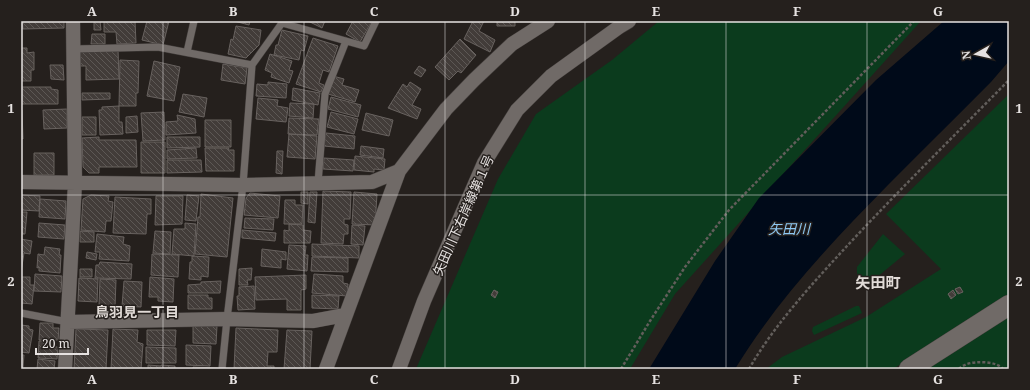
<svg xmlns="http://www.w3.org/2000/svg" width="1030" height="390" font-family="'Noto Serif','Noto Sans JP',serif">
<style>
.park{fill:#0b3b1d}
.water{fill:#000a19}
.building{fill:url(#building-back-hatch);stroke:#68625f}
.lines{fill:none;stroke-linecap:round;stroke-linejoin:round}
.lane-casing{stroke:#423d3b;stroke-width:8}
.street-casing{stroke:#423d3b;stroke-width:15}
.secondary-casing{stroke:#423d3b;stroke-width:21}
.path{stroke:#625e5b;stroke-width:2.5;stroke-dasharray:3 2;stroke-linecap:butt}
.lane{stroke:#706a67;stroke-width:7}
.street{stroke:#706a67;stroke-width:14}
.secondary{stroke:#706a67;stroke-width:20}
.grid{fill:none;stroke:#e6e2e1;stroke-width:1;stroke-opacity:0.55}
.labels{text-anchor:middle;dominant-baseline:central;stroke-width:3;stroke-linejoin:round;paint-order:stroke}
.street-label{font-size:13px;fill:#e6e2e1;stroke:#25201d}
.water-label{font-size:14px;font-style:italic;fill:#8ec8f2;stroke:#25201d}
.neighbourhood-label{font-size:14px;font-weight:bold;fill:#e1dbd7;stroke:#25201d}
.quarter-label{font-size:15px;font-weight:bold;fill:#e1dbd7;stroke:#25201d}
.neatline{fill:none;stroke:#e6e2e1;stroke-width:1.5}
.grid-label{font-size:13px;text-anchor:middle;font-weight:bold;fill:#e6e2e1}
</style>
<defs>
<pattern id="building-back-hatch" width="6" height="6" patternUnits="userSpaceOnUse"><rect width="6" height="6" fill="#423c39"/><path d="M-1 5l2 2M0 0l6 6M5-1l2 2" fill="none" stroke="#5d5855"/></pattern>
</defs>
<rect width="100%" height="100%" fill="#25201d"/>
<path class="park" d="M659 21H921L675 294 630 369H416L498 179 536 114 612 60Z
M1009 94V295L893 369H766L782 357 866 317 941 269 886 214Z
M883 234 905 254 871 282C861 284 856 277 857 267Z
M856 306H859L862 313 814 335 812 331 813 327Z
M1006 318 1009 319V369H925Z"/>
<path class="water" d="M944 21H1009V61L991 82C957 116 922 151 888 185 831 243 778 299 735 369H649L715 261 759 198 876 80Z"/>
<path class="building" d="M22 21H64V28L23 29Z
M94 21H100L101 30H94Z
M104 21H135L136 43 117 44 116 32H104Z
M147 21H169L163 45 142 40Z
M234 21H250L249 25Z
M308 21H325L322 28Z
M353 21H372L360 42 346 34Z
M473 21H484L479 31 495 40 490 52 464 39Z
M497 21H515V26H497Z
M236 26 261 30 259 45 246 58 228 54 231 39 233 40Z
M282 30 308 36 304 51 301 50 299 60 274 55 276 45H278Z
M92 34H105V44H91Z
M313 38 338 46 329 72 323 70 319 83 324 85 321 92 296 84Z
M460 39 476 55 461 73 458 71 449 80 435 67Z
M21 48H27V53L34 52V70H31V81H21Z
M118 50 119 79 86 80V66H80V51Z
M270 54 292 61 289 70 293 71 289 83 271 77 272 73 265 70Z
M120 60 139 61 138 93H136V106H119Z
M154 61 180 67 174 101 147 96Z
M223 64 247 68 245 84 221 80Z
M50 65H63L64 80 51 79Z
M419 66 426 70 421 77 414 73Z
M333 76 344 79 342 85 359 90 355 102 328 94Z
M268 82 287 84 286 98 256 96 257 84 268 85Z
M410 82 421 89 412 105 421 109 417 119 388 108 403 84 407 87Z
M21 87H51V89L58 90V104H21Z
M293 88 320 93 318 105 292 100Z
M82 93H110V99L82 100Z
M183 94 207 98 204 117 179 112Z
M331 97 361 105 358 117 328 109Z
M258 98 278 100 277 106 288 108 286 122 256 119Z
M290 103 314 104 313 118 289 116Z
M119 106V122H122L123 134 100 135 99 110H102V107Z
M67 109V128L44 129 43 110Z
M21 110H22L23 139 21 138Z
M164 112 165 140 143 141 141 113Z
M331 112 358 119 354 134 327 127Z
M366 113 393 120 389 136 362 130Z
M177 115 195 119 196 133 166 135V122L178 121Z
M137 116 138 132 126 133V117Z
M82 117H96V135H82Z
M289 118 319 119 317 135 288 134Z
M205 120H231V147H205Z
M326 133 355 136 354 149 324 146Z
M289 134 317 136 315 159 287 157Z
M99 137V140H136L137 167H99V173H89L83 167 82 138Z
M167 137H200V147L167 148Z
M141 142H165V173H141Z
M361 146 384 149 383 158 360 155Z
M196 148 197 158 167 159V150Z
M205 148H229L228 150H234V171H206Z
M277 151H283L282 174 276 173Z
M34 153H54V175H34Z
M355 156 385 159 384 170 374 169V172L354 170Z
M324 158 354 160 353 171 323 169Z
M167 160H201L202 172 167 173Z
M323 191 351 192 350 219H344V224L348 225V234H344L343 244 321 243Z
M301 192H308V204L301 203Z
M310 192H317L315 223 308 222Z
M354 192 377 194 375 225 352 224Z
M250 193 280 196 278 218 244 215 246 198Z
M201 194 233 198 227 257 195 254 198 217H200Z
M22 195 40 196 39 211 21 210Z
M91 195 109 196 108 201 113 202 111 221H106L105 232 81 230 83 199Z
M187 195 199 196 196 221 185 220Z
M156 196H183L182 224 155 225Z
M115 197 151 199V214H147L146 234 113 233Z
M40 199 66 201 65 219 39 217Z
M285 200H295V205H303L302 224H284Z
M21 212H27L25 234H21Z
M245 218 274 219 273 230 244 228Z
M39 223 65 225 64 239 38 237Z
M185 223 196 224 194 256 172 254 174 229H185Z
M289 224 303 225V230L311 231 310 243H284V230L289 231Z
M352 225 365 226 363 245 351 244Z
M242 230 276 233 275 241 242 238Z
M80 231 94 232V242H80Z
M155 231 171 232 170 254 153 253Z
M97 234 124 237 123 244 130 246 129 261 99 259 100 252H95Z
M21 239 32 241 30 254 24 253 21 272Z
M312 244 359 246V258L312 256Z
M289 245 306 246 305 255H308L307 271 287 269Z
M45 247 60 249 59 255H61L60 273 39 271V267L37 268 38 254 44 255Z
M262 249 286 252V260L281 259V268L261 266Z
M87 252 97 254 96 260 86 258Z
M152 254 179 255 178 277 151 275Z
M192 256 209 257 208 277 201 276V280L189 279 190 262H192Z
M312 257 348 258V272L311 271Z
M100 262 132 264 131 279 95 278 96 265H99Z
M252 268 251 280H247L248 285H239V269Z
M80 269H92V277H80Z
M35 274 62 276 61 292 34 291Z
M314 274 343 276V283L348 284 347 296 312 293Z
M306 275V289L301 290V310H287V299L256 300 255 277Z
M21 277H30V285H34L32 304 21 303Z
M150 277 174 279 173 302 158 301V297H149Z
M79 278 98 279 97 302 78 301Z
M100 279 116 280 115 307 99 306Z
M124 281 142 282 141 307 122 306Z
M221 281 220 293H188V285L201 284V282Z
M254 286 255 309 238 310 237 296H239V287Z
M960 287 963 292 958 294 955 289Z
M494 290 498 292 495 298 491 295Z
M953 290 956 295 951 299 948 294Z
M188 295H208V298H212V309H188Z
M312 295 339 296 338 309 312 308Z
M40 323H53V328H59L58 340H39Z
M21 325 29 326V329L33 330 29 353 21 352Z
M193 325 217 326 216 344 193 343Z
M236 328 278 330 277 352H268L267 366H274V369H234Z
M76 329 108 330 106 369H74Z
M113 329 138 330 137 342 143 344 141 369H111Z
M147 330H176L175 346 147 345Z
M287 330 312 331 310 369H284Z
M39 341H50V347H58L57 359 38 358Z
M186 345 211 346 210 366 186 365Z
M146 347 176 348V363H146Z
M21 355H24L23 367 21 366Z
M38 359 55 361 54 369H37Z
M148 365 161 366V365L175 366V369H148Z
M193 367 218 368V369H193Z"/>
<g class="lines">
<defs>
<path id="lane" d="M74 49 158 47 252 65
M187 52 194 21
M318 183 325 94 346 41
M21 313 68 322
M222 369 227 319 243 185 252 65 282 23 364 46 376 21"/>
<path id="street" d="M21 182 243 185 372 182 399 171
M68 322 227 319 313 321 345 315
M65 369 75 183 73 21
M326 369 399 171 446 109 474 80 512 44 548 21
M399 369 424 301 484 163 517 110 551 76 619 27 629 21"/>
<path id="secondary" d="M909 369 1009 305"/>
</defs>
<use href="#lane" class="lane-casing"/>
<use href="#street" class="street-casing"/>
<use href="#secondary" class="secondary-casing"/>
<path class="path" d="M621 369 650 321 685 267 729 210 914 21
M749 369C774 325 813 283 847 246 900 189 955 135 1009 80
M959 369C961 367 964 365 967 364 976 361 997 361 1003 369"/>
<use href="#lane" class="lane"/>
<use href="#street" class="street"/>
<use href="#secondary" class="secondary"/>
</g>
<path class="grid" d="M163 21V369M304 21V369M445 21V369M585 21V369M726 21V369M867 21V369M21 195H1009"/>
<g class="labels">
<g class="street-label">
<text transform="translate(463 215) rotate(-66)">矢田川下右岸線第１号</text>
</g>
<g class="water-label">
<text x="789" y="228">矢田川</text>
</g>
<g class="neighbourhood-label">
<text x="137" y="311">鳥羽見一丁目</text>
</g>
<g class="quarter-label">
<text x="878" y="282">矢田町</text>
</g>
</g>
<rect width="1030" height="390" fill="none" stroke="#25201d" stroke-width="44"/>
<g transform="translate(976 54) rotate(262)" stroke="#25201d" stroke-width="3" paint-order="stroke">
<path d="M0-3L7 15L0 10L-7 15Z" fill="#e6e2e1"/>
<text y="-6" font-size="11" font-weight="bold" text-anchor="middle" fill="#e6e2e1">N</text>
</g>
<path d="M36 348v6h52v-6" fill="none" stroke="#e6e2e1" stroke-width="2"/>
<text x="42" y="348" font-size="12" fill="#e6e2e1" stroke="#25201d" stroke-width="3" paint-order="stroke">20 m</text>
<rect x="22" y="22" width="986" height="346" class="neatline"/>
<g class="grid-label">
<text x="92" y="16">A</text>
<text x="233" y="16">B</text>
<text x="374" y="16">C</text>
<text x="515" y="16">D</text>
<text x="656" y="16">E</text>
<text x="797" y="16">F</text>
<text x="938" y="16">G</text>
<text x="11" y="113">1</text>
<text x="1019" y="113">1</text>
<text x="11" y="286">2</text>
<text x="1019" y="286">2</text>
<text x="92" y="384">A</text>
<text x="233" y="384">B</text>
<text x="374" y="384">C</text>
<text x="515" y="384">D</text>
<text x="656" y="384">E</text>
<text x="797" y="384">F</text>
<text x="938" y="384">G</text>
</g>
</svg>
